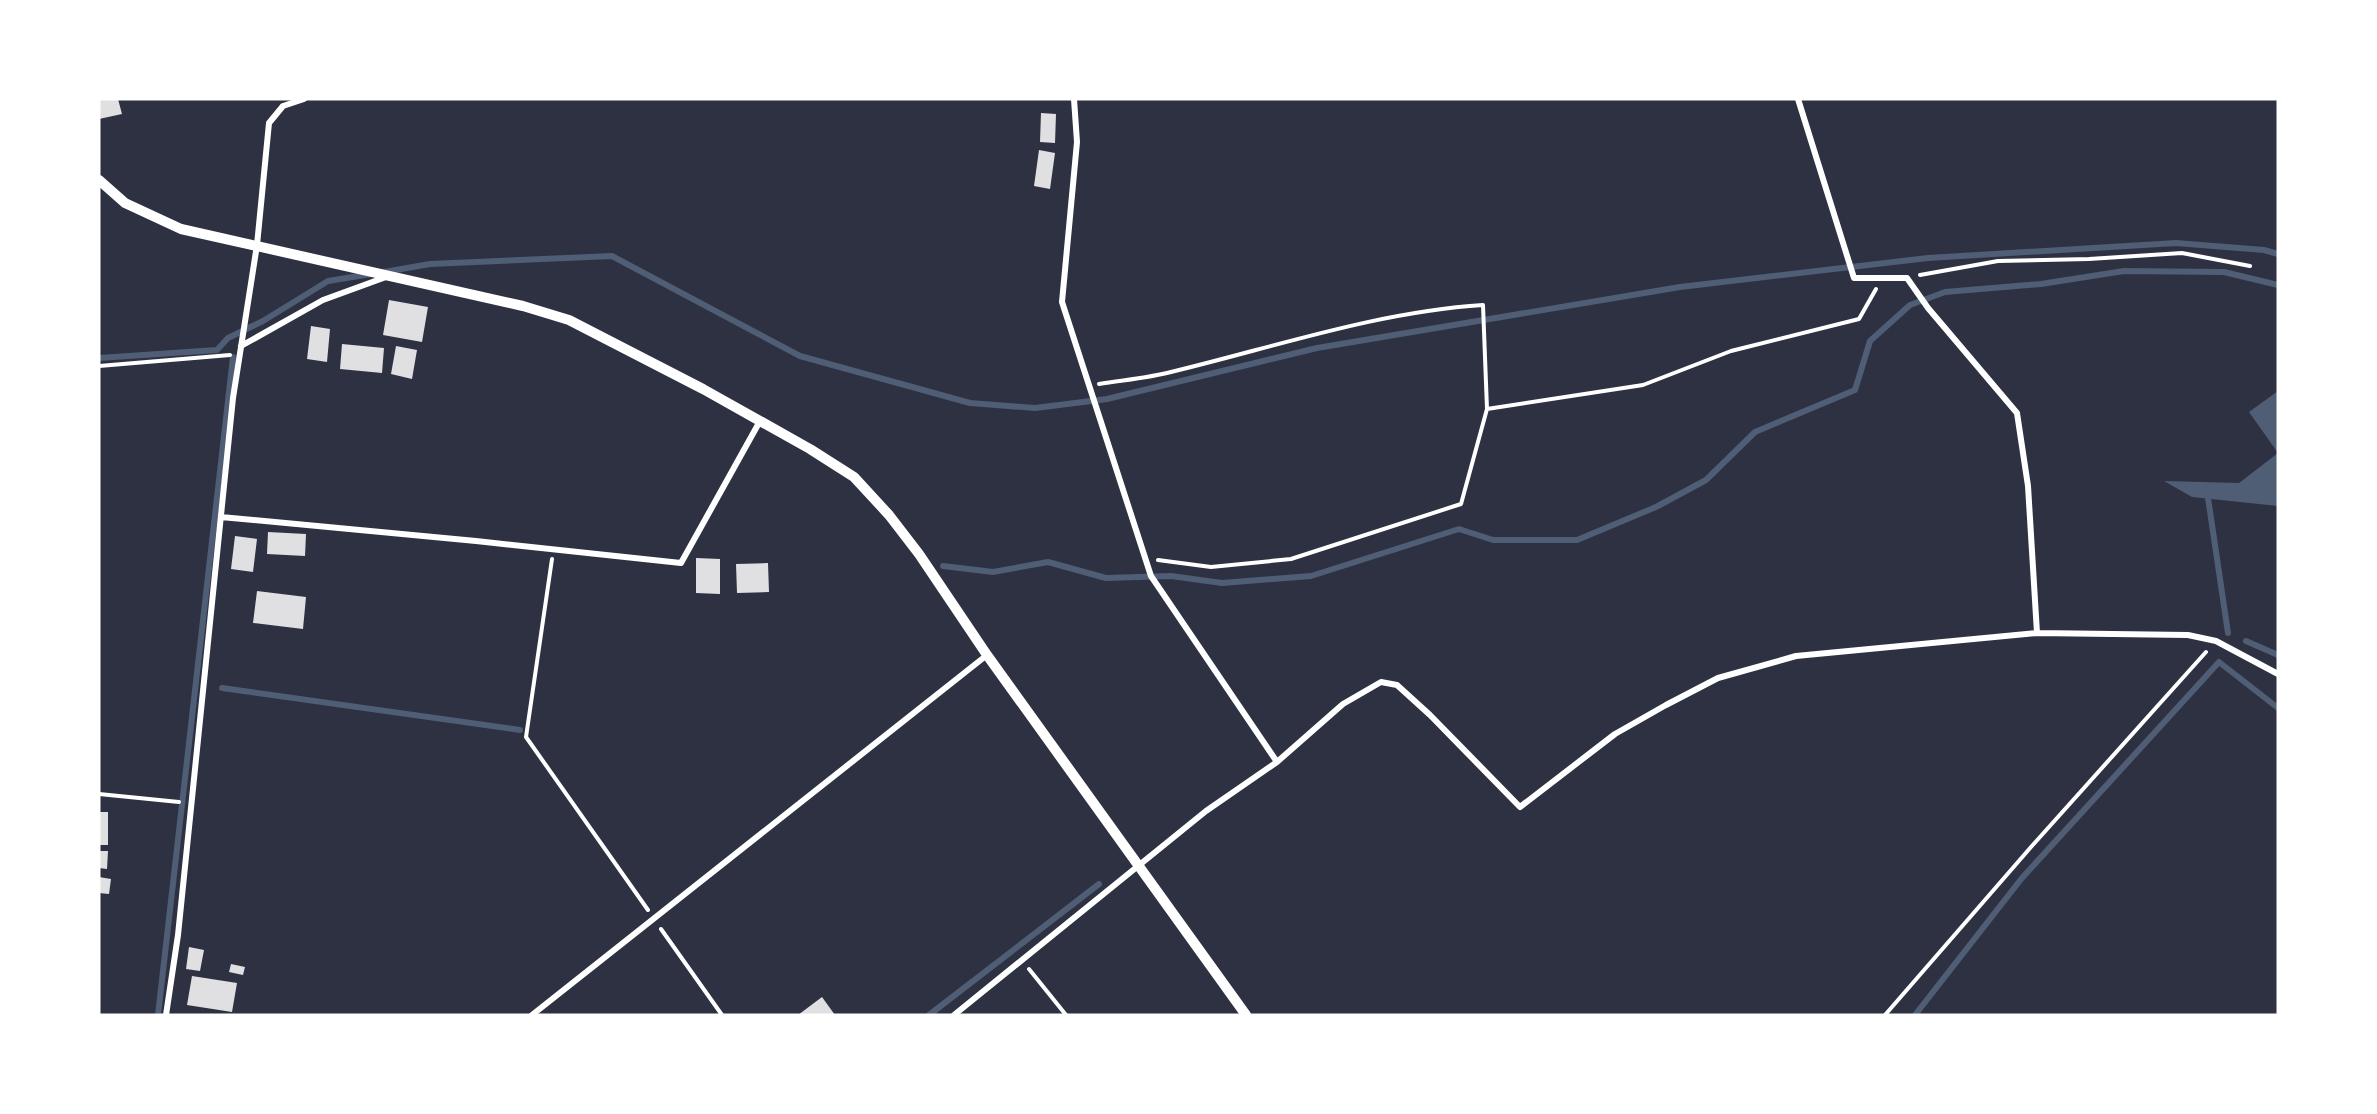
<svg xmlns="http://www.w3.org/2000/svg" width="2377" height="1114" font-family="Manrope,sans-serif">
<style>
.water{fill:#4f5d75}
.lines{fill:none;stroke-linecap:round;stroke-linejoin:round}
.stream{stroke:#4f5d75;stroke-width:6}
.building{fill:#e0e0e3}
.path{stroke:#fff;stroke-width:4}
.minor{stroke:#fff;stroke-width:6}
.tertiary{stroke:#fff;stroke-width:10}
</style>
<rect width="100%" height="100%" fill="#2d3142"/>
<path class="water" d="M2278 391V506L2192 497 2164 481 2239 483 2278 453 2249 412Z"/>
<g class="lines">
<path class="stream" d="M384 272 430 264 612 256 800 356 970 403 1035 408 1107 399 1317 348 1680 287 1928 258 2176 243 2264 250 2278 254
M99 358 217 350 228 338 263 321 328 281 371 274
M2207 491 2228 633
M943 566 993 572 1048 562 1106 578 1171 576 1222 583 1311 576 1459 529 1493 540H1577L1656 507 1706 480 1755 432 1855 390 1870 341 1910 305 1945 292 2041 284 2124 271 2224 272 2278 285
M2246 641 2278 655
M222 688 520 730
M158 1015 233 357
M929 1015 1099 884
M1915 1015 2022 878 2219 662 2278 708"/>
</g>
<path class="building" d="M99 99H118L122 114 99 119Z
M1041 113 1056 114 1055 143 1040 142Z
M1039 150 1055 153 1050 189 1034 186Z
M389 300 428 307 422 342 383 335Z
M311 326 330 329 327 362 307 359Z
M342 344 384 348 382 373 340 369Z
M396 346 417 350 412 379 391 374Z
M268 532 306 534 305 556 267 554Z
M235 536 257 539 253 572 231 569Z
M696 558 720 559V594L696 593Z
M768 563 769 592 737 593 736 564Z
M257 591 306 597 303 629 253 623Z
M99 812H108V845H99Z
M99 851H108L107 869 99 868Z
M99 877 111 879 109 894 99 893Z
M189 947 204 950 200 971 186 969Z
M231 964 245 967 243 975 229 972Z
M192 976 237 983 232 1012 187 1005Z
M822 997 835 1015H798Z"/>
<g class="lines">
<path class="path" d="M1920 275 1998 261 2089 259 2182 253 2250 266
M99 366 230 355
M1099 384C1123 380 1148 378 1171 372 1275 347 1376 312 1483 305L1487 409
M552 559 526 737 648 910
M1158 560 1211 567 1291 559 1461 504 1487 409 1643 385 1731 351 1859 319 1876 289
M99 794 179 802
M661 929 722 1015
M1029 969 1066 1015
M1885 1015 2031 847 2206 652"/>
<path class="minor" d="M1074 99 1077 142 1062 302 1151 576 1277 762
M1798 99 1854 278H1907L1928 308 2017 413 2028 486 2037 633
M241 346 323 300 386 277
M221 517 476 541 681 563 760 421
M166 1015 178 935 233 398 257 245 269 123 283 106 304 99
M532 1015 987 655
M954 1015 1206 811 1277 762 1343 704 1381 682 1397 685 1430 715 1520 807 1615 734 1666 705 1718 678 1796 656 2037 633 2188 635 2216 641 2278 674"/>
<path class="tertiary" d="M99 180 125 203 181 229 523 306 569 320 703 389 810 449 854 477 889 515 919 554 987 655 1246 1015"/>
</g>
<rect width="2377" height="1114" fill="none" stroke="#ffffff" stroke-width="201"/>
</svg>
